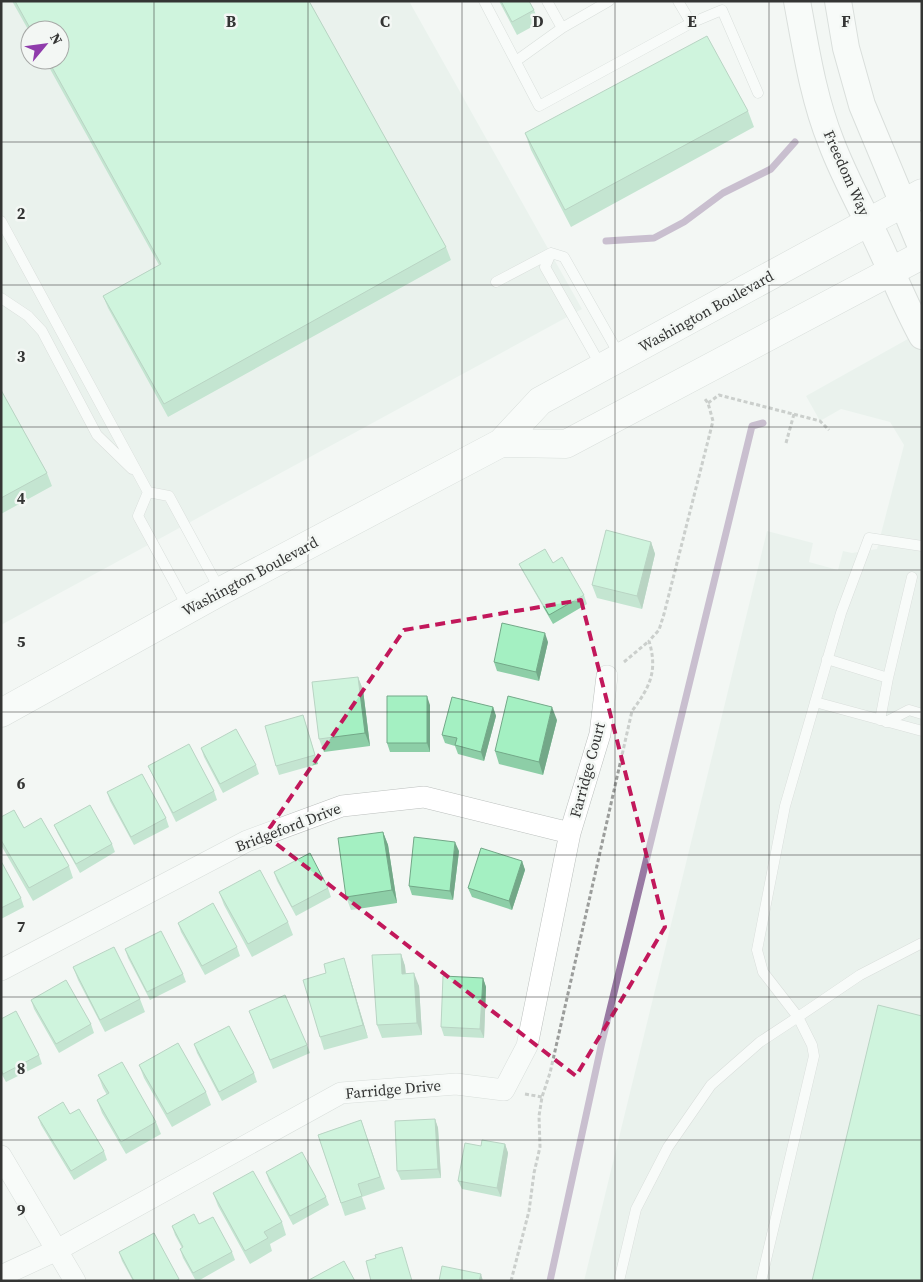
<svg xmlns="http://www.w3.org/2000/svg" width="923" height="1282" font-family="'Source Serif 4',serif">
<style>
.built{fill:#e1ece5;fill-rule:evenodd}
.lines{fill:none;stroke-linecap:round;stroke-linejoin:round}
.stream{stroke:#987aa3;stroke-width:7}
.service-casing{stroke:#bcc0be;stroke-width:11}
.minor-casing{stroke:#bcc0be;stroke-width:22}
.tertiary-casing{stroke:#bcc0be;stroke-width:28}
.secondary-casing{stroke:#bcc0be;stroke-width:29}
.path{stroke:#9b9d9b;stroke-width:3;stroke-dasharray:4 2.5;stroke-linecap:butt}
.service{stroke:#fff;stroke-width:10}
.minor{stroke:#fff;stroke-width:21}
.tertiary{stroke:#fff;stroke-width:26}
.secondary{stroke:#fff;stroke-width:28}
.wall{fill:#8dcea7}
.shaded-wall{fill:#73a888}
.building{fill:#a4f0c2;stroke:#73a888}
.marked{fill:none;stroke:#c2185b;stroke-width:4;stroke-dasharray:10 6;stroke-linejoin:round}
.grid{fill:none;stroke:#343534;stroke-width:1;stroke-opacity:0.55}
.labels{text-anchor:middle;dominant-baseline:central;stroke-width:5;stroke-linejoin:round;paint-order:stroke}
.street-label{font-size:15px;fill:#343534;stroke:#f3f7f4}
.grid-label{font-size:16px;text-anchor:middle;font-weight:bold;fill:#343534;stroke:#f3f7f4;stroke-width:5;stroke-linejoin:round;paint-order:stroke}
</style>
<rect width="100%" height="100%" fill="#f3f7f4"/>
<path class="built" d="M1 1H409L582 309 1 625ZM30 30H60V60H30Z
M922 331V1281H584L767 531 813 543 809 562 838 570 843 551 852 553 877 549 904 445 890 422 841 409 820 421 806 396Z"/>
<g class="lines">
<path class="stream" d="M606 241 654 238 684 222 723 193 771 169 795 142
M550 1281 602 1042 752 426 763 423"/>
<defs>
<path id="service" d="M484 1 539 106 691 23 678 1
M547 1 562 28
M691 23 722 10 758 93
M516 61 562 28 609 1
M1 221 148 492 138 516 188 608
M551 253 545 267 601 366
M496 282 551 253 564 257 620 356
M1 298 28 316 42 331 97 435 132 469
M148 492 169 496 220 590
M827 659 888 678 912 577
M815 702 922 731
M880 720 888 678
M886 722 909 710 922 714
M619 1281 636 1209 668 1147 711 1085 760 1042 798 1017 860 975 922 943
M761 1281 814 1056 812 1045 798 1017 763 972 757 950 785 806 841 613 869 538 922 546"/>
<path id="minor" d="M1 970 247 841 342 806 424 797 570 833
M1 1156 75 1281
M1 1276 57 1250 341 1093 456 1084 504 1090 527 1046 570 833 600 734 607 676"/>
<path id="tertiary" d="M797 1C806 49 813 97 831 142 843 174 860 205 875 236 891 269 904 303 922 336
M838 1 846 48 862 105 922 249"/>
<path id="secondary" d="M501 443 566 444 922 255
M1 713 221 591 501 443 540 401 922 193"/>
</defs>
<use href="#service" class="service-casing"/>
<use href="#minor" class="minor-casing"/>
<use href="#tertiary" class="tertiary-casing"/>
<use href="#secondary" class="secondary-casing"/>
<path class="path" d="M708 403 719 395 820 421 829 430
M786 443 794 414
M624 662 649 641
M525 1094 542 1097
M511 1281 529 1211 534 1173 540 1147 539 1116 542 1097 550 1073 632 711C650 687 658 671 649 641L659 630 664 614 713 421 708 403 705 399"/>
<use href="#service" class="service"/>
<use href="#minor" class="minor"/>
<use href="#tertiary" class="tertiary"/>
<use href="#secondary" class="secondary"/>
</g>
<path class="wall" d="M12 1H309L446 247 451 260 168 417 108 308 103 296 159 265 45 60H60V30H30V33Z
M499 1H529L534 10 539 23 517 35Z
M748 111 754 127 571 227 531 150 525 133Z
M1 390 47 473 52 486 1 514Z
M651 542 655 554 642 609 597 598 592 585Z
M553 563 584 595 587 604 553 624 523 572 519 564Z
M548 642 539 681 497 671 494 662Z
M358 677 363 690 370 746 324 752 319 739Z
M430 705V752H390L387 743Z
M493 707 496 716 484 761 458 754 455 746 445 743 442 735Z
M303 715 318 764 279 775 276 766Z
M557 720 543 775 499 764 495 751Z
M201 748 256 765 259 774 223 793 204 757Z
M148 766 214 791 217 800 176 822Z
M107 792 166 818 169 827 134 845 110 801Z
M1 817 69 866 73 878 33 901 1 845Z
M54 825 112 844 115 852 80 873 58 834Z
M383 832 388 845 397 903 351 910 346 897Z
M459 851 453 900 412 895 409 886Z
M1 861 21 898 24 907 1 919Z
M522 861 525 870 512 910 472 897 468 888Z
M274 872 328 888 331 897 296 916 277 881Z
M219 892 288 922 293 935 252 957 224 905Z
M178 923 237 947 240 956 205 975 181 932Z
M125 949 183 974 186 982 150 1000 128 958Z
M401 954 405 966 406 973 419 986 422 1035 382 1038 377 1025Z
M73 967 140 999 145 1012 105 1032 78 980Z
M348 971 368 1038 324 1050 320 1037Z
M483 978 486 987 484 1038 444 1036 441 1027Z
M31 1000 91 1024 94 1033 59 1053 34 1009Z
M249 1011 307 1045 310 1053 273 1069Z
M1 1019 39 1055 42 1064 6 1082 1 1073Z
M194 1044 254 1073 257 1082 222 1101 197 1053Z
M139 1065 206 1092 211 1105 172 1127 144 1078Z
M98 1075 156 1122 161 1134 126 1154 102 1113 97 1100 107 1095 103 1088Z
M70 1114 104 1151 107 1160 74 1180 41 1125 38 1117Z
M435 1119 438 1128 441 1178 401 1180 397 1171Z
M361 1120 385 1189 362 1197 366 1209 345 1216 318 1135Z
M505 1144 508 1153 501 1197 462 1189 458 1181 481 1146Z
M266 1172 326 1197 329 1205 293 1225 269 1181Z
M213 1193 282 1222 286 1235 270 1244 272 1251 250 1264 218 1206Z
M199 1224 232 1252 235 1260 198 1281H196L183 1258 180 1249 182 1248 175 1235 172 1226Z
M119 1252 179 1279 180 1281H133L122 1261Z"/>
<path class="shaded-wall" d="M651 542 655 554 642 609 637 596Z
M545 633 548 642 539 681 536 672Z
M358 677 363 690 370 746 365 733Z
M427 696 430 705V752L427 743Z
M493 707 496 716 484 761 481 752Z
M552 707 557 720 543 775 539 762Z
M383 832 388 845 397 903 392 890Z
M455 842 459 851 453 900 450 891Z
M522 861 525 870 512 910 509 901Z
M401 954 405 966 406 986 402 974Z
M344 958 348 971 368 1038 363 1025Z
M414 973 419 986 422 1035 417 1023Z
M483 978 486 987 484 1038 480 1029Z
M435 1119 438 1128 441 1178 438 1169Z
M505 1144 508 1153 501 1197 497 1188Z
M481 1274 483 1281H479Z"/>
<path class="building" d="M15 1H309L446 247 164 404 103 296 161 264 48 60H60V30H31Z
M501 1H529L534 10 512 22Z
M707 36 748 111 565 210 525 133Z
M1 390 47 473 1 498Z
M606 530 651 542 637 596 592 585Z
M545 549 553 563 562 557 584 595 549 615 519 564Z
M502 623 545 633 536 672 494 662Z
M358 677 365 733 319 739 312 682Z
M387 696H427V743H387Z
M508 696 552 707 539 762 495 751Z
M452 697 493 707 481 752 455 745 457 738 442 735Z
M303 715 315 755 276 766 265 726Z
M236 729 256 765 220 784 201 748Z
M189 744 214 791 173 813 148 766Z
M142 774 166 818 131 837 107 792Z
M90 805 112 844 76 864 54 825Z
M14 810 24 828 41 818 69 866 29 888 1 840V817Z
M383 832 392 890 346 897 338 838Z
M414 837 455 842 450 891 409 886Z
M481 848 522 861 509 901 468 888Z
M310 853 328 888 292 907 274 872Z
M1 861 21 898 1 908Z
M260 870 288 922 248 944 219 892Z
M213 903 237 947 202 966 178 923Z
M161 931 183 974 147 992 125 949Z
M114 947 140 999 100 1020 73 967Z
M401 954 402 974 414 973 417 1023 377 1025 372 955Z
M344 958 363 1025 320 1037 303 980 326 973 324 964Z
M443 976 483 978 480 1029 441 1027Z
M66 980 91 1024 56 1044 31 1000Z
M285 995 307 1045 270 1060 249 1011Z
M878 1005 922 1016V1281H812Z
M16 1011 39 1055 3 1074 1 1070V1019Z
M229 1026 254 1073 219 1092 194 1044Z
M178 1043 206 1092 167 1114 139 1065Z
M122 1062 156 1122 121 1142 97 1100 109 1093 98 1075Z
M63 1102 70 1114 79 1109 104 1151 71 1171 38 1117Z
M435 1119 438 1169 397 1171 395 1121Z
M361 1120 380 1177 358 1184 362 1196 341 1203 318 1135Z
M482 1140 505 1144 497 1188 458 1181 465 1143 481 1146Z
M302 1152 326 1197 290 1216 266 1172Z
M253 1171 282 1222 264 1232 268 1238 245 1251 213 1193Z
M194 1214 199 1224 213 1217 232 1252 193 1273 180 1249 183 1247 172 1226Z
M154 1233 179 1279 176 1281H134L119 1252Z
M402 1247 412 1281H371L366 1261 376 1258 375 1255Z
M344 1261 355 1281H307Z
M442 1266 481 1274 479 1281H439Z"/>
<path d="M0 0H923V1282H0ZM581 600 665 927 576 1076 265 835 404 630Z" fill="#f3f7f4" fill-opacity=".55" fill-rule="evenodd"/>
<path class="marked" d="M581 600 665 927 576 1076 265 835 404 630Z"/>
<path class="grid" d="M154 1V1281M308 1V1281M462 1V1281M615 1V1281M769 1V1281M1 142H922M1 285H922M1 427H922M1 570H922M1 712H922M1 855H922M1 997H922M1 1140H922"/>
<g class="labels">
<g class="street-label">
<text transform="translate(847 173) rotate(66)">Freedom Way</text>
<text transform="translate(706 311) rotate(-29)">Washington Boulevard</text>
<text transform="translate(250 576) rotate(-28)">Washington Boulevard</text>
<text transform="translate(587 770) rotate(-75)">Farridge Court</text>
<text transform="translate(288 827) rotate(-21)">Bridgeford Drive</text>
<text transform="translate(393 1089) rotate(-5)">Farridge Drive</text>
</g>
</g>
<g class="grid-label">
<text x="231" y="27">B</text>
<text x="385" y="27">C</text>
<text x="538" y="27">D</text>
<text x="692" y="27">E</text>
<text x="846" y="27">F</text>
<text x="21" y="219">2</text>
<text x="21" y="362">3</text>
<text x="21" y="504">4</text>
<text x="21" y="647">5</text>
<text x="21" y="789">6</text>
<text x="21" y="932">7</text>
<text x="21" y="1074">8</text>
<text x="21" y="1216">9</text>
</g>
<rect width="923" height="1282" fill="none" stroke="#343534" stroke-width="5"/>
<g transform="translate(45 45) rotate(61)"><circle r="24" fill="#f3f7f4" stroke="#a7a9a7"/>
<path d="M0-4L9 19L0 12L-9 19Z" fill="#8f3cab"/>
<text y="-8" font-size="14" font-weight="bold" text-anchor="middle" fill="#343534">N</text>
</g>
</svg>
